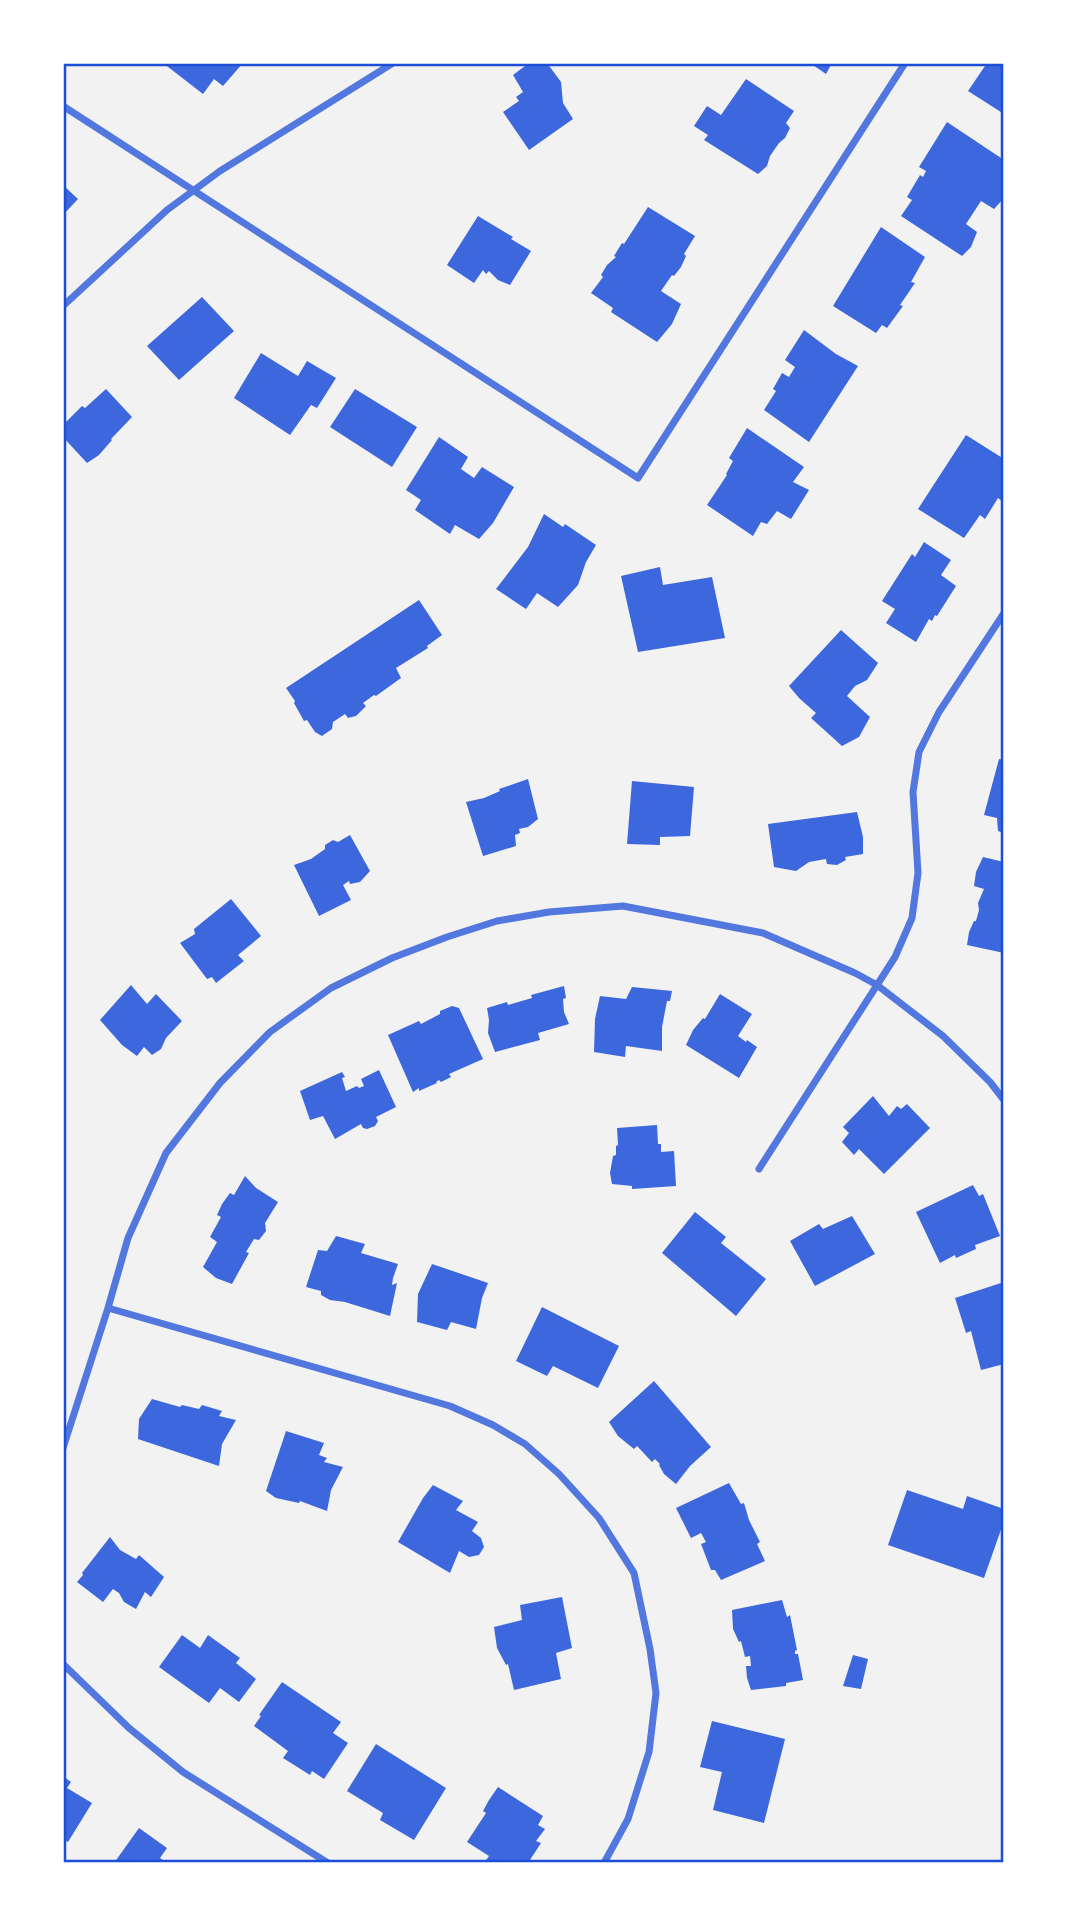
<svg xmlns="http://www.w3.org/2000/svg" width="1067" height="1926" font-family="'Fira Sans Condensed',sans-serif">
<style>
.building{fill:#3d67dc}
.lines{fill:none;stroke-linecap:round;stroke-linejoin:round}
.minor{stroke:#5277de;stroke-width:7}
.neatline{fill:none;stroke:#1d4ed8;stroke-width:2.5}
</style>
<rect width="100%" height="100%" fill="#f2f2f2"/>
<path class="building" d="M163 63H243L223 86 214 79 203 94Z
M529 63H547L561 82 563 103 573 119 529 150 503 112 519 101 516 97 523 92 513 75Z
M810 63H832L826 74Z
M987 63H1004V114L968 91Z
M746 79 794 111 786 123 790 128 785 138 779 143 770 156 767 166 758 174 704 140 708 135 694 126 707 106 721 115Z
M947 122 1004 160V198L994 209 981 201 966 224 977 232 971 247 962 256 901 216 912 200 907 197 920 175 923 177 926 171 919 167Z
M63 185 78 199 63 215Z
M648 207 695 236 684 254 686 256 681 267 674 276 672 275 661 291 681 304 672 324 657 342 611 312 613 308 591 293 603 277 601 275 607 265 616 257 614 256 622 243 624 244Z
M478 216 513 237 511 239 531 251 510 285 498 280 489 271 486 274 483 270 474 283 447 265Z
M881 227 925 257 911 282 915 283 900 305 903 306 887 328 882 325 876 333 833 306Z
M202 297 234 331 179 380 147 346Z
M804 330 836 354 858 366 809 442 764 410 776 391 773 389 782 373 789 377 795 367 785 360Z
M261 353 298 376 307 361 336 378 317 408 311 405 290 435 234 398Z
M106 389 132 417 111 439 112 440 99 455 87 463 63 437V425L82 406 85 408Z
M355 389 417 427 392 467 330 427Z
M747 428 804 467 793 482 809 490 791 519 777 511 767 524 761 522 753 536 707 505 727 475 726 474 733 461 729 458Z
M966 435 1004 459V498L1002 501 998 498 985 519 980 515 964 538 918 509Z
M439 437 468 457 461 469 474 478 482 467 514 487 493 523 479 539 455 525 450 534 415 510 421 500 406 490Z
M544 514 563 527 565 524 596 545 586 562 578 585 558 607 537 593 526 609 496 589 528 547Z
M924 542 951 560 941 575 956 586 937 616 935 615 932 621 929 619 916 642 886 623 895 609 882 601 912 554 915 557Z
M660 567 663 585 712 577 725 638 638 652 621 576Z
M419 600 442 635 427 646 428 648 396 668 401 678 376 696 374 695 363 703 366 706 356 716 348 718 345 714 333 722 332 729 322 736 315 732 307 720 304 721 294 703 295 701 286 688Z
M841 630 878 663 867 680 855 686 847 696 870 717 859 737 842 746 811 718 816 713 799 698 789 686Z
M999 759 1004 760V833L998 831 997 818 984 815Z
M528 779 538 819 528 827 519 829 520 833 515 835 516 846 483 856 466 802 484 798 500 791 499 789Z
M632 781 694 787 690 836 660 837V845L627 844Z
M857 812 863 837V854L845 857 846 860 837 865 827 864 826 859 809 862 796 871 774 867 768 824Z
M350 835 370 871 360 882 350 884 349 881 343 885 351 900 319 916 294 865 311 859 325 849V845L333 840 338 842Z
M983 857 1004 862V953L967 945 969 932 974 921H976L979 910 978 903 984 889 974 886 976 872Z
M231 899 261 936 238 955 244 961 216 983 212 977 207 979 180 943 195 934 194 929Z
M131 985 147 1004 156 994 182 1021 166 1038 161 1049 152 1055 144 1047 137 1056 122 1045 100 1020Z
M564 986 566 998 563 999 564 1012 569 1024 538 1033 540 1040 495 1052 488 1033 489 1020 487 1008 507 1002 508 1005 532 998 531 995Z
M632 987 672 991 670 1001H667L662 1027V1051L626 1046 625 1057 594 1052 595 1019 600 996 626 999Z
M720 994 752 1014 738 1036 746 1042 747 1040 757 1047 739 1078 686 1045 693 1030 703 1018 705 1019Z
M452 1006 459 1008 483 1059 449 1074 451 1077 441 1082 439 1080 436 1082 437 1083 419 1091V1088L413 1092 388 1035 419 1021 421 1024 440 1014V1011Z
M379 1070 396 1107 376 1117 378 1121 375 1126 367 1129 363 1128 361 1124 335 1139 323 1116 310 1120 300 1091 342 1072 345 1077 342 1078 346 1091 357 1086 359 1088 364 1086 361 1079Z
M873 1096 889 1116 897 1106 901 1109 907 1104 930 1128 884 1174 859 1149 854 1155 842 1142 849 1133 843 1127Z
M657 1125 658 1144H661V1152L674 1151 676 1186 632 1189V1186L612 1184 610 1173 613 1156 616 1155V1146L618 1145 617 1128Z
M245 1176 256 1188 278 1202 265 1223 266 1231 259 1240 254 1239 246 1252 249 1253 232 1284 216 1278 203 1267 217 1242 210 1237 221 1217 217 1215 222 1204 230 1193 234 1195Z
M973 1185 979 1196 983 1194 1000 1236 975 1245 976 1249 956 1258 955 1255 940 1263 916 1212Z
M695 1212 726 1237 721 1243 766 1279 736 1316 662 1253Z
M852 1216 875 1254 815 1286 790 1241 819 1224 823 1229Z
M336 1236 365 1244 361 1253 398 1264 393 1278 392 1285 397 1283 390 1316 345 1302 330 1300 321 1295V1291L306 1287 318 1250 327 1251Z
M432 1264 488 1283 482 1298 476 1329 451 1322 447 1330 417 1322 418 1294Z
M1004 1282V1364L981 1370 971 1331 966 1333 955 1298Z
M542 1307 619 1346 598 1388 553 1366 547 1376 516 1361Z
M654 1381 711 1447 690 1466 676 1484 664 1474 659 1465 660 1464 655 1459 652 1462 637 1446 634 1449 618 1436 609 1422Z
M152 1399 180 1407 182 1405 199 1409 202 1405 222 1411 219 1416 236 1420 222 1444 219 1466 138 1439 139 1419Z
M286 1431 324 1443 319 1455 327 1458 324 1462 343 1467 331 1490 327 1511 300 1501 299 1503 276 1498 266 1491Z
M729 1483 741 1504 744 1503 749 1520 760 1542 757 1544 765 1561 721 1580 715 1570H711L701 1544 706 1542 701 1533 691 1538 676 1508Z
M433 1485 463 1501 456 1510 478 1522 472 1531 481 1538 484 1547 479 1555 469 1557 459 1551 450 1573 398 1542 423 1498Z
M907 1490 963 1509 967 1496 1004 1509V1521L984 1578 888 1545Z
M110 1537 120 1550 136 1559 139 1555 164 1577 151 1597 145 1592 136 1609 124 1602 119 1593 113 1589 103 1602 77 1582 83 1575 82 1573Z
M562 1597 572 1648 556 1653 561 1679 514 1690 508 1664 506 1665 497 1648 494 1627 522 1620 520 1605Z
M782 1600 787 1617 790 1615 797 1650 795 1651V1654H798L803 1680 786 1683V1686L751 1690 747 1678 746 1666H751L750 1656 745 1657 741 1641 739 1642 733 1629 732 1610Z
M182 1635 200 1648 208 1635 240 1658 236 1663 256 1679 239 1702 220 1688 209 1703 159 1667Z
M853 1655 868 1659 861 1689 843 1686Z
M282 1682 341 1722 333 1733 348 1743 324 1779 312 1771 310 1775 283 1758 288 1751 254 1726 261 1716 259 1715Z
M712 1721 785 1739 764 1823 713 1810 722 1772 700 1767Z
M376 1744 446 1788 414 1840 380 1820 383 1813 347 1791Z
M63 1776 71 1782 67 1788 92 1803 68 1842 63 1839Z
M498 1787 543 1816 538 1825 545 1829 536 1841 541 1843 528 1863H484L489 1856 467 1842 486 1813 483 1811 489 1800Z
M139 1828 167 1848 160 1858 167 1863H114Z"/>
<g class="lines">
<path class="minor" d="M63 106 638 478 905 63
M63 306 167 210 220 171 393 63
M759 1169 895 957 912 918 918 873 913 792 919 752 939 712 1004 613
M108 1308 450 1406 493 1425 525 1444 559 1474 599 1518 634 1573 650 1649 656 1693 649 1752 628 1819 604 1863
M63 1448 108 1308 128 1238 166 1153 220 1083 270 1032 331 988 392 958 447 937 497 921 549 912 623 906 763 933 855 973 877 985 943 1036 990 1082 1004 1100
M63 1664 129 1728 183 1772 328 1863"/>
</g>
<rect width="1067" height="1926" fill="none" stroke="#ffffff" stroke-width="130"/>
<rect x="65" y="65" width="937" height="1796" class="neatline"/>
</svg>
